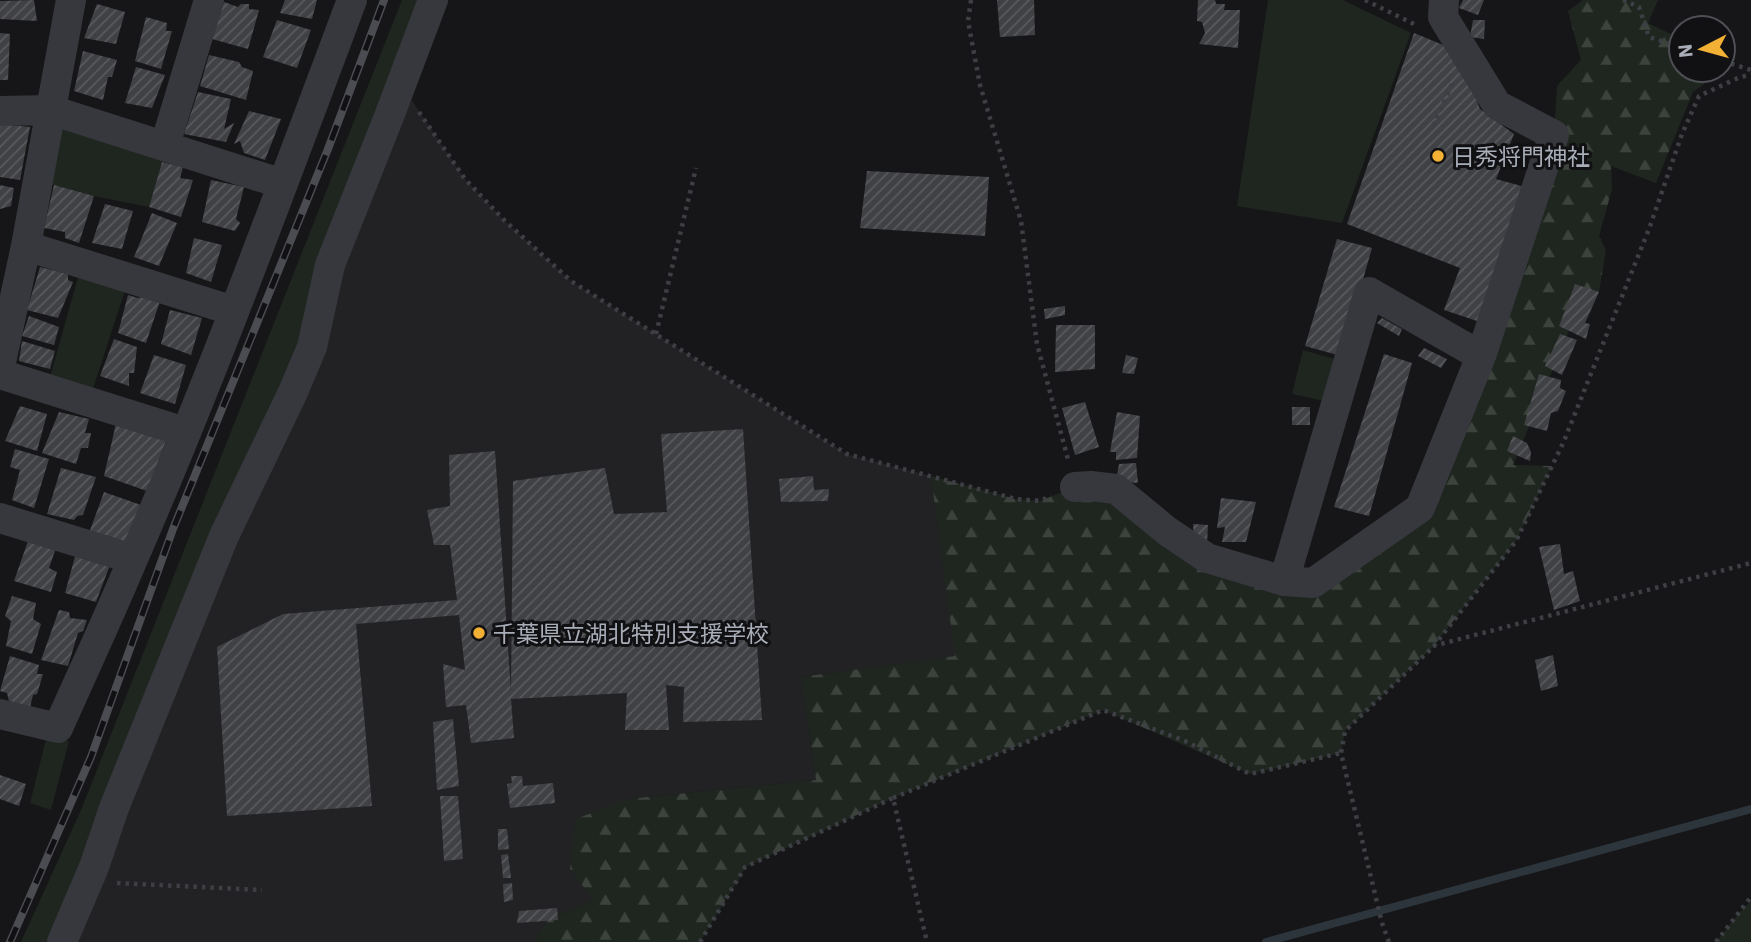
<svg xmlns="http://www.w3.org/2000/svg" width="1751" height="942" font-family="'IBM Plex Sans','Noto Sans JP',sans-serif">
<style>
.built{fill:#222225}
.green{fill:#1e261f}
.forest{fill:url(#forest-firs)}
.lines{fill:none;stroke-linecap:round;stroke-linejoin:round}
.stream{stroke:#2c353c;stroke-width:8}
.building{fill:url(#building-hatch)}
.path{stroke:#3d3f44;stroke-width:4.5;stroke-dasharray:3.5 5;stroke-linecap:butt}
.minor{stroke:#37383d;stroke-width:30}
.rail-casing{stroke:#4a4c52;stroke-width:8}
.rail{stroke:#111113;stroke-width:5;stroke-dasharray:16;stroke-linecap:butt}
.poi-dot{fill:#f2b134;stroke:#111113;stroke-width:2.5}
.labels{text-anchor:middle;dominant-baseline:central;stroke-width:6;stroke-linejoin:round;paint-order:stroke}
.poi-label{font-size:23px;fill:#a8adb8;stroke:#111113;text-anchor:start}
</style>
<defs>
<pattern id="forest-firs" width="22" height="20" patternUnits="userSpaceOnUse" patternTransform="scale(1.75)"><rect width="22" height="20" fill="#1e261f"/><path d="M5 1l3.5 6h-7zM16 11l3.5 6h-7z" fill="#3c433d"/></pattern>
<pattern id="building-hatch" width="6" height="6" patternUnits="userSpaceOnUse" patternTransform="scale(1.75)"><rect width="6" height="6" fill="#404145"/><path d="M-1 1l2-2M0 6l6-6M5 7l2-2" fill="none" stroke="#595a5e"/></pattern>
</defs>
<rect width="100%" height="100%" fill="#161618"/>
<path class="built" d="M401 84 465 179 504 220 571 281 847 454 931 476 956 656 801 677 816 780 627 799 594 899 547 921 534 942H62Z"/>
<path class="green" d="M402 0H433L62 942H21L81 810Z
M1268 0H1343L1411 33 1342 223 1237 206Z
M51 110 165 145 162 162 149 207 94 196 38 181Z
M82 263 129 278 89 401 47 388Z
M1303 350 1342 361 1329 402 1292 394Z
M46 739 69 741 51 810 30 803Z
M1751 901V942H1716L1738 914Z"/>
<path class="forest" d="M1583 0H1658L1648 23 1681 39V70H1723L1693 92 1656 183 1611 166 1612 189 1599 236 1606 250 1599 292H1585L1513 465 1552 466 1516 541 1433 647 1345 731 1341 753 1250 774 1103 710 893 798 746 867 700 942H534L547 921 593 899 570 869 576 819 627 799 816 780 801 677 955 656 931 476 1016 499 1040 501 1075 487 1091 486 1207 558 1284 581 1420 508 1554 135 1557 86 1581 60 1568 11Z"/>
<g class="lines">
<path class="stream" d="M1266 942 1751 809"/>
</g>
<path class="building" d="M34 0 37 21 0 19V1Z
M285 0H317L312 19 280 13Z
M997 0H1034L1035 35 1000 37Z
M1198 0H1215L1216 4H1225L1224 10H1240L1238 48 1199 44 1205 33 1202 22 1197 21Z
M1463 0H1484L1478 15 1459 8Z
M224 2 238 7 241 4H249V9L259 10 248 49 212 39Z
M97 4 125 12 116 44 84 38Z
M146 17 167 23 166 31H172L161 69 135 61Z
M277 20 311 30 297 68 263 57Z
M1473 20H1485L1484 39 1470 37Z
M0 33 10 34 8 80H0Z
M1414 33 1453 49 1470 83 1480 109 1514 134 1496 179 1525 187 1480 322 1444 310 1460 268 1347 224Z
M83 51 117 60 112 77H108L103 100 74 91Z
M209 55 239 62 242 67 253 71 246 100 200 86Z
M136 67 165 75 152 108 125 103Z
M198 92 231 99 224 129 234 123 226 142 184 134Z
M249 111 281 119 265 160 244 153 240 141 234 144Z
M0 124 30 127 20 180 0 177Z
M162 162 183 167 180 178 193 180 181 217 149 207Z
M867 171 989 177 985 236 860 228Z
M211 180 244 187 236 219 240 223 235 231 202 222Z
M0 185 14 188 11 206 0 209Z
M54 185 94 196 79 243 65 238V232L44 228Z
M105 204 133 211 122 249 92 243Z
M152 213 177 223 159 266 134 257Z
M194 238 222 245 211 282 186 273Z
M1337 239 1372 248 1341 356 1305 346Z
M40 267 68 274V280L73 282 58 318 27 310Z
M1575 284 1599 292 1585 323 1590 324 1586 339 1559 326Z
M128 295 138 298 145 296 160 301 146 343 118 333Z
M1065 306V315L1045 319 1044 309Z
M170 310 202 318 191 355 161 344Z
M29 316 59 327 54 345 22 336Z
M1382 318 1402 329 1399 336 1377 323Z
M1056 325H1095V369L1055 372Z
M1560 334 1577 340 1562 375 1545 366Z
M114 339 137 347 134 373H129V386L100 376Z
M22 341 55 351 50 369 19 361Z
M1424 348 1447 359 1441 368 1418 356Z
M1384 354 1412 363 1369 516 1334 507Z
M154 355 186 365 175 404 140 393Z
M1126 355 1138 358 1134 374 1122 373Z
M1539 374 1561 380 1560 388 1566 391 1558 411 1551 413 1547 431 1524 425Z
M1085 402 1099 447 1075 455 1062 408Z
M20 406 47 414 37 451 5 441Z
M1292 407H1310V425H1292Z
M59 412 89 419 85 433H91L88 448H81L76 464 42 453Z
M1117 412 1140 416 1137 458 1116 460V452H1110Z
M117 419 166 441 147 491 104 476Z
M743 429 762 720 683 722 684 687 666 685 669 730H625L627 693 511 699 514 738 471 743 466 705 446 707 443 664 465 670 459 615 356 624 372 806 227 816 217 647 283 614 457 600 450 545H434L427 510 450 506 449 455 495 451 511 692 513 481 605 468 614 514 667 512 661 434Z
M1513 436 1527 443 1531 452 1530 461 1507 451Z
M15 449 49 459 34 508 12 500 20 470 10 467Z
M1136 463 1138 483 1116 481 1119 464Z
M61 468 96 477 83 515 77 516 74 520 47 514Z
M813 476 814 490 829 489 828 501 781 502 779 479Z
M104 492 141 505 126 546 89 533Z
M1221 498 1256 502 1246 542H1222L1225 527 1217 528Z
M1193 524 1208 525 1207 545 1194 542Z
M28 541 56 548 49 568 57 572 51 592 14 581Z
M1560 544 1564 574 1573 571 1580 601 1554 610 1539 547Z
M76 553 110 565 96 602 65 593Z
M12 596 36 603 33 619 41 624 32 654 6 646 11 621 5 616Z
M59 610 69 612 70 618 87 620 83 631 78 633 68 666 41 660Z
M1553 655 1558 686 1541 691 1535 660Z
M10 656 39 665 37 674H43L37 694 33 695 30 707 9 701 7 693 0 691Z
M453 719 459 786 437 790 433 722Z
M0 775 26 784 19 806 0 799Z
M511 776H522L523 786 553 783 555 803 510 808 507 784 512 783Z
M440 796H458L463 859 444 861Z
M498 829H507L509 849 498 850Z
M508 854 511 878H503L501 855Z
M512 883 513 900 504 902 503 884Z
M557 908 558 920 517 923 519 911Z"/>
<g class="lines">
<path class="path" d="M971 0 968 21 980 85 1021 221 1037 344 1069 463
M1365 0 1418 26
M1623 0 1639 7 1649 37 1681 47
M1723 61 1751 70
M419 112 465 179 504 220 571 281 847 454 1016 499 1040 501 1051 496
M1433 126 1452 84
M656 334 696 168
M1433 646 1751 563
M893 798 1103 710 1185 741 1250 774 1341 753
M117 883 262 890
M700 942 745 867 893 798 927 942
M1389 942 1382 923 1341 753 1345 731 1433 647 1516 541 1564 441 1649 229 1682 134 1699 96 1738 78 1751 74
M1716 942 1751 897"/>
<path class="minor" d="M0 111 51 110 283 184
M165 145 209 0
M26 246 234 311
M0 367 26 246 71 0
M0 374 185 432
M1075 487 1091 486 1116 489 1167 531 1207 558 1284 581 1313 583 1420 508 1481 356 1554 135 1497 105 1443 17 1444 0
M0 518 133 559
M1284 581 1369 292 1481 356
M0 714 58 728C81 676 105 625 127 573 209 385 280 192 352 0
M62 942 94 867 114 808 224 536 293 392 312 347 330 265 390 114 433 0"/>
<defs>
<path id="rail" d="M10 942 91 757 173 529 328 149 384 0"/>
</defs>
<use href="#rail" class="rail-casing"/>
<use href="#rail" class="rail"/>
</g>
<g class="poi-dot">
<circle cx="1438" cy="156" r="7"/>
<circle cx="479" cy="633" r="7"/>
</g>
<g class="labels">
<g class="poi-label">
<text x="1452" y="156">日秀将門神社</text>
<text x="493" y="633">千葉県立湖北特別支援学校</text>
</g>
</g>
<g transform="translate(1702 49) rotate(264)"><circle r="33" fill="#111113" stroke="#4d4f55" stroke-width="2"/>
<path d="M0-5L12 26L0 18L-12 26Z" fill="#f2b134"/>
<text y="-10" font-size="19" font-weight="bold" text-anchor="middle" fill="#a8adb8">N</text>
</g>
</svg>
